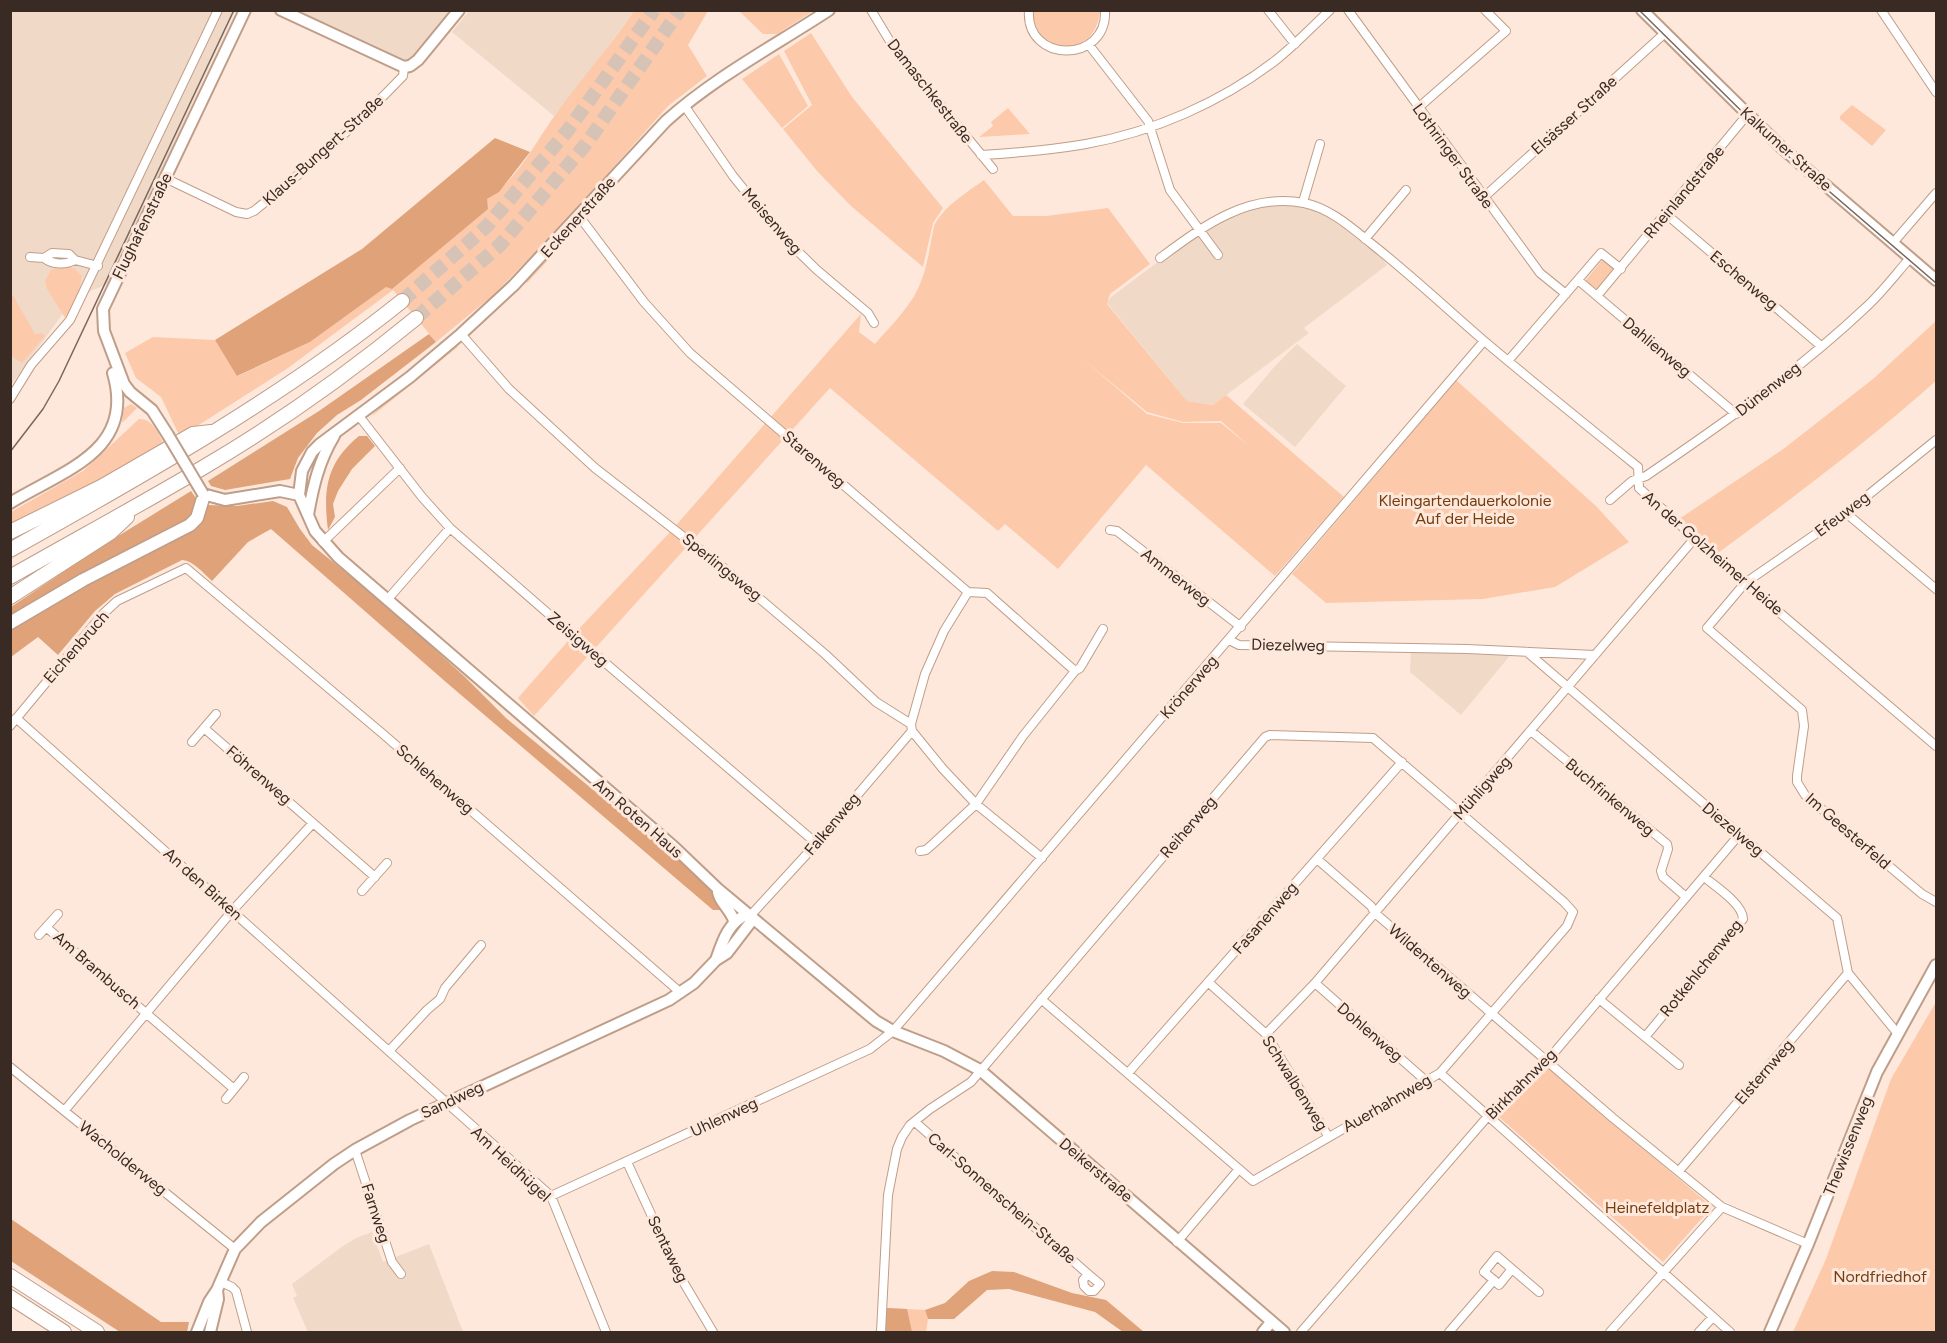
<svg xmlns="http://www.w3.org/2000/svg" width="1947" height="1343" font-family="Figtree,sans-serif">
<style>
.built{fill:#f1d9c8}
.green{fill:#fccaaa;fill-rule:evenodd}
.forest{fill:#dfa279}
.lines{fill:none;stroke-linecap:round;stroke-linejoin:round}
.highway-tunnel{stroke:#d7c2b6;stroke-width:14;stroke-dasharray:14 7;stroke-linecap:butt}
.street-casing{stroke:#bf9e89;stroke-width:10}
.secondary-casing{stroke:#bf9e89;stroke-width:14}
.primary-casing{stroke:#bf9e89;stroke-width:15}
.highway-casing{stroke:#bf9e89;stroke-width:16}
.street{stroke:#fff;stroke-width:8}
.secondary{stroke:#fff;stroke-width:10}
.primary{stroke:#fff;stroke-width:12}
.highway{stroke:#fff;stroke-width:14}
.tram{stroke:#78675d;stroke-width:1.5}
.secondary-bridge-casing{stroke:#bf9e89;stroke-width:14;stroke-linecap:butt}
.secondary-bridge{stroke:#fff;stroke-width:10}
.labels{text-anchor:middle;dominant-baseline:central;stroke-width:6;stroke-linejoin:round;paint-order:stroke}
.street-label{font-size:16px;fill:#392b23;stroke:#fee8db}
.park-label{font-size:16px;fill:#753c0e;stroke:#fee8db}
</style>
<rect width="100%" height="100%" fill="#fee8db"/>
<path class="built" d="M11 11H235L108 284 75 297 11 385Z
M294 11H452L416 57 402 62Z
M469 11H634L589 73 554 116 452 32Z
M1261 204 1305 205 1331 216 1376 250 1387 265 1304 328 1309 333 1213 405 1187 401 1107 303 1111 297 1199 231 1247 208Z
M1297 344 1346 386 1295 447 1243 404 1274 367Z
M1411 651 1512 653 1461 715 1410 672Z
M372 1232 383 1262 429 1244 463 1332H308L293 1298 297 1296 292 1284 343 1246 356 1238Z"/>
<path class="green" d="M1032 10H1100V12C1094 60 1037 59 1032 10Z
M634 11H708L688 45 707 76 668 106 553 235 492 296 436 342 393 290 288 368 180 437 161 397 136 378 125 353 153 337 215 340 238 376 310 342 386 287 487 199C516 181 534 145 553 118 579 81 609 48 634 11Z
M739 11H813L777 34H763Z
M811 33 852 97 943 208 933 223 923 267 851 206 817 171 783 129 812 105 784 51Z
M779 54 808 106 782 128 742 79Z
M1852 105 1886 130 1872 146 1840 119V116Z
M1008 108 1030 134 979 137 993 126 991 122Z
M984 180 1013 216H1046L1108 208 1150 264 1110 294 1107 304 1187 401 1213 405 1226 395 1344 497 1275 576 1146 465 1058 569 1005 524 998 531 830 388 534 716 518 698 575 633 671 531 861 314 859 332 875 344C887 330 901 316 911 301 926 279 929 251 934 226 944 206 966 193 984 180ZM1084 360 1147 412 1183 422 1221 421 1249 446 1221 423H1183L1147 414Z
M576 230 527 283 525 281Z
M1604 258 1616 268 1597 290 1585 281Z
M59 266 74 268 82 276 77 299 65 318 46 287 45 281 51 270Z
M13 295 35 334 42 333 45 336 22 363 11 356 10 298Z
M1936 321V381C1867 442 1793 498 1718 553L1679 519 1782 450 1873 379Z
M459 346 371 417 377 410 454 348Z
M1456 380 1596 506 1629 542 1555 587 1483 599 1326 603 1292 574Z
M131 404 137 408 122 423 124 408Z
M139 419C153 418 159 435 165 446L129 467 11 526V512L83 471Z
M1936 1002V1332H1793L1826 1259 1891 1079Z
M1549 1068 1712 1207 1663 1262 1499 1117Z
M886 1308 925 1310 928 1319 926 1332H885Z"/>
<path class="forest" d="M495 138 530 152 499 192 487 199 488 209 392 289 386 287 310 342 237 376 215 340 362 249Z
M429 334 436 342 361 400 337 415 317 433 298 458 290 479 225 490 211 486 208 481 319 411Z
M359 436H367L375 446 352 469 338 491 333 504 335 517 328 530C323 490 326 463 359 436Z
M191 491 198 501 207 505 237 506 273 501 287 507 300 529 312 545 387 606 465 677 506 718 711 887 726 910H713L447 683 271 529 248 542 212 581C203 573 194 561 182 560L115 594 95 611 58 655 38 637 11 657V607L102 546Z
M11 1219 161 1322H189L187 1332H120L11 1261Z
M992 1271 1014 1272 1072 1293 1106 1300 1144 1332H1123L1095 1312 1009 1289 987 1290 954 1319H928L925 1310 945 1303 969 1281Z
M886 1308 907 1309 912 1332H885Z"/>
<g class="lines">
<path class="highway-tunnel" d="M402 301 487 226 568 130 654 10
M416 318 500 245 586 144 680 10"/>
<defs>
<path id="street" d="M871 10 894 48 993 169
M1029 10C1025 64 1108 64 1105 10
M1268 10 1295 44
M1348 10 1540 273 1566 294
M1881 10 1936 92
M1089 45 1148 121 1170 190 1218 255
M684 105 733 176 779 233 817 270 868 313 874 323
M1418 108 1506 31 1485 10
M981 155C1016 153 1051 150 1086 144 1153 132 1222 102 1276 60 1295 45 1312 27 1330 10
M165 178 236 212 247 214 254 211C307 169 356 125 403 76L404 67
M1483 198 1665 33
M1303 202 1320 144
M1666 214 1821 346
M579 216 644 302 690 353 968 592 987 593 1075 671
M1365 239 1406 190
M1893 243 1936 193
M30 257 44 258C53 265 66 265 75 260
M44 258 52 253 69 254 75 260 98 266
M1160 258C1202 227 1248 192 1304 203 1330 208 1352 228 1373 245 1411 275 1446 308 1483 340 1534 383 1586 425 1638 467L1639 488 1745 583 1936 746
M1578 280 1736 414
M1597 296 1747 115
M461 334 509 389 595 468 725 569 825 654 876 702 911 724
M1508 361 1601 253 1621 269
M10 399 31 365 70 320 218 10
M359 416 422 497 450 528 582 643 816 843
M1936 440 1846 513 1745 583 1707 628 1802 710 1804 726 1797 776V782L1805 795 1922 894 1936 902
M1610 500 1632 481 1646 476C1722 424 1797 372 1864 309 1881 294 1895 275 1910 258
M1846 513 1936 589
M1110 530 1117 531 1241 627
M323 542 400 468
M968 592 944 631 925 674 911 724 912 731 943 769 976 804 1042 858
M387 600 450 528
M1229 640 1239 645 1467 649 1595 655
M1527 652 1837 918 1848 973 1898 1034
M16 718 551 1196 606 1332
M10 726 103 614 117 601 186 568 383 734 681 993
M204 728 375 877
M1531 731 1667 844 1668 849 1661 871 1663 877 1686 897
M192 742 216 714
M920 851 926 850 934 843 976 804 1023 736 1075 671 1080 668 1103 629
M1317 859 1371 906 1375 913 1613 1118 1722 1207 1808 1244
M362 891 387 863
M750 916 806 855 912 731
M46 927 234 1089
M39 935 58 914
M1208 982 1266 1034 1328 1136
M1315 983 1426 1081
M1041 999 1239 1169
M1599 999 1645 1037 1743 919C1743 904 1715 886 1704 877
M1266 1034 1315 983 1694 539
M1645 1037 1679 1065
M389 1051 427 1010 440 999 445 988 481 945
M10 1067 235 1249
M1128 1073 1402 762
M1440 1073 1730 1332
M226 1099 244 1077
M65 1110 233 910 313 823
M915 1122 1088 1274 1083 1280 1084 1286 1089 1291H1094L1100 1284 1088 1274
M355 1150 392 1262 401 1274
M627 1162 678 1273 713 1332
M1679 1171 1848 973
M551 1196 870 1049 893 1031 1484 341
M1494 1280 1484 1272 1497 1256 1512 1269
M221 1282 232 1287 236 1291 247 1332
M881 1332 888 1195 897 1149 902 1137 910 1125 930 1109 971 1082 1265 737 1270 735 1373 738 1564 902 1573 912 1567 926 1440 1073 1253 1181 1239 1169 1177 1242
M1301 1332 1489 1115 1547 1061 1739 835
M1449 1332 1494 1280 1499 1285 1512 1269 1539 1292
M1610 1332 1722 1207
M1699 1332 1713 1317"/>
<path id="secondary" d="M281 10 404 67 410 66 418 60 459 10
M829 10C774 46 715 77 666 121L514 285 461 334 410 377 320 444 312 452 302 471 299 495 315 531 338 557 674 847 718 889 876 1021 893 1031 944 1051 980 1070 1284 1332
M1642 10 1782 148 1936 280
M168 435 152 410 130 392 124 384 104 331 103 309 245 10
M203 494 225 500 280 491 299 495
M10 503C64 470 136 451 113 373
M308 515C313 486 319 461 334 436
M718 892C720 903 731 910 734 921
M716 960C723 940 728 923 747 914
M197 1332 209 1302 217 1290 235 1249 261 1222 334 1164 355 1150 410 1120 669 1000 694 983 716 960 727 953 753 919
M210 1332 218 1299 217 1290
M1263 1332 1271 1322
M1770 1332 1808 1244 1877 1072 1936 965"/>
<path id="primary" d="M10 623 83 580 190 525 197 518 204 495"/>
<path id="highway" d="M10 532 101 487 193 434 211 432
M10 550C146 474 281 398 402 301
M10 577C75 540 140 505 204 467 279 423 349 373 416 318
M10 597 111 532 127 517
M10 1276 97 1332
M10 1297 64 1332"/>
</defs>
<use href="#street" class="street-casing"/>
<use href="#secondary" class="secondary-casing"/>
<use href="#primary" class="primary-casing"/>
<use href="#highway" class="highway-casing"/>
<use href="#street" class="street"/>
<use href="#secondary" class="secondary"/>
<use href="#primary" class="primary"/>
<use href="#highway" class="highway"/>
<path class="tram" d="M1639 10 1781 150 1936 283
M10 452 43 409 59 381 234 10"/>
<defs>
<path id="secondary-bridge" d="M168 435 203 494"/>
</defs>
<use href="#secondary-bridge" class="secondary-bridge-casing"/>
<use href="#secondary-bridge" class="secondary-bridge"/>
</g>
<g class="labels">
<g class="street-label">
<text transform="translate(930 91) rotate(52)">Damaschkestraße</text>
<text transform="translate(1574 115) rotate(-42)">Elsässer Straße</text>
<text transform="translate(1786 149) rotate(42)">Kalkumer Straße</text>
<text transform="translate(323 150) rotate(-42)">Klaus-Bungert-Straße</text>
<text transform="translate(1453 156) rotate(54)">Lothringer Straße</text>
<text transform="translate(1684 192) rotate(-50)">Rheinlandstraße</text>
<text transform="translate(578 217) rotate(-48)">Eckenerstraße</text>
<text transform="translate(772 221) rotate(49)">Meisenweg</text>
<text transform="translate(142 226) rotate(-64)">Flughafenstraße</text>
<text transform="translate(1744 280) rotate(40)">Eschenweg</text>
<text transform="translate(1657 347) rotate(40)">Dahlienweg</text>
<text transform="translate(1768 389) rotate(-38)">Dünenweg</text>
<text transform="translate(814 459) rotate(41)">Starenweg</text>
<text transform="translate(1842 514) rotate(-37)">Efeuweg</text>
<text transform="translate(1713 553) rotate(41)">An der Golzheimer Heide</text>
<text transform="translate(722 567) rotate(39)">Sperlingsweg</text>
<text transform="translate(1176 577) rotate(38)">Ammerweg</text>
<text transform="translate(578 639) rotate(41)">Zeisigweg</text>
<text transform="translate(1288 645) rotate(1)">Diezelweg</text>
<text transform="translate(76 647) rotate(-49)">Eichenbruch</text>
<text transform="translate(1189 687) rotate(-49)">Krönerweg</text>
<text transform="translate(259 775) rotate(41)">Föhrenweg</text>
<text transform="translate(435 779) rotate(41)">Schlehenweg</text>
<text transform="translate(1482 788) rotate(-49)">Mühligweg</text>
<text transform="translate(1610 797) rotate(40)">Buchfinkenweg</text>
<text transform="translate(638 818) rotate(41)">Am Roten Haus</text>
<text transform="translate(832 824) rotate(-50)">Falkenweg</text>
<text transform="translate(1188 827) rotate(-49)">Reiherweg</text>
<text transform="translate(1733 829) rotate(40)">Diezelweg</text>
<text transform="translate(1848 831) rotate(41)">Im Geesterfeld</text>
<text transform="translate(203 884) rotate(42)">An den Birken</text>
<text transform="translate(1265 918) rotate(-49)">Fasanenweg</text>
<text transform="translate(1430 961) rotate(41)">Wildentenweg</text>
<text transform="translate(1701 968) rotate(-51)">Rotkehlchenweg</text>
<text transform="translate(97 970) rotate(41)">Am Brambusch</text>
<text transform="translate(1370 1032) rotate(41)">Dohlenweg</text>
<text transform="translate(1764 1072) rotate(-49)">Elsternweg</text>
<text transform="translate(1295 1083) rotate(58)">Schwalbenweg</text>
<text transform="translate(1521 1084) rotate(-45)">Birkhahnweg</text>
<text transform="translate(452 1100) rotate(-25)">Sandweg</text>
<text transform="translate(1387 1103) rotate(-30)">Auerhahnweg</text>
<text transform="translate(724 1117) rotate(-25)">Uhlenweg</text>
<text transform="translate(1848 1146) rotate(-68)">Thewissenweg</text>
<text transform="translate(123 1158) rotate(39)">Wacholderweg</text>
<text transform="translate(511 1164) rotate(43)">Am Heidhügel</text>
<text transform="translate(1096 1170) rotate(40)">Deikerstraße</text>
<text transform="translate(1002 1198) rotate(41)">Carl-Sonnenschein-Straße</text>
<text transform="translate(376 1213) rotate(72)">Farnweg</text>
<text transform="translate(668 1249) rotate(64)">Sentaweg</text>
</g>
<g class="park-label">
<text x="1465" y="500">Kleingartendauerkolonie<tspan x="1465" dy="18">Auf der Heide</tspan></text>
<text x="1657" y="1207">Heinefeldplatz</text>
<text x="1880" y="1276">Nordfriedhof</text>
</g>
</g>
<rect width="1947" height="1343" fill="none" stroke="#392b23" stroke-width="24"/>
</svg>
